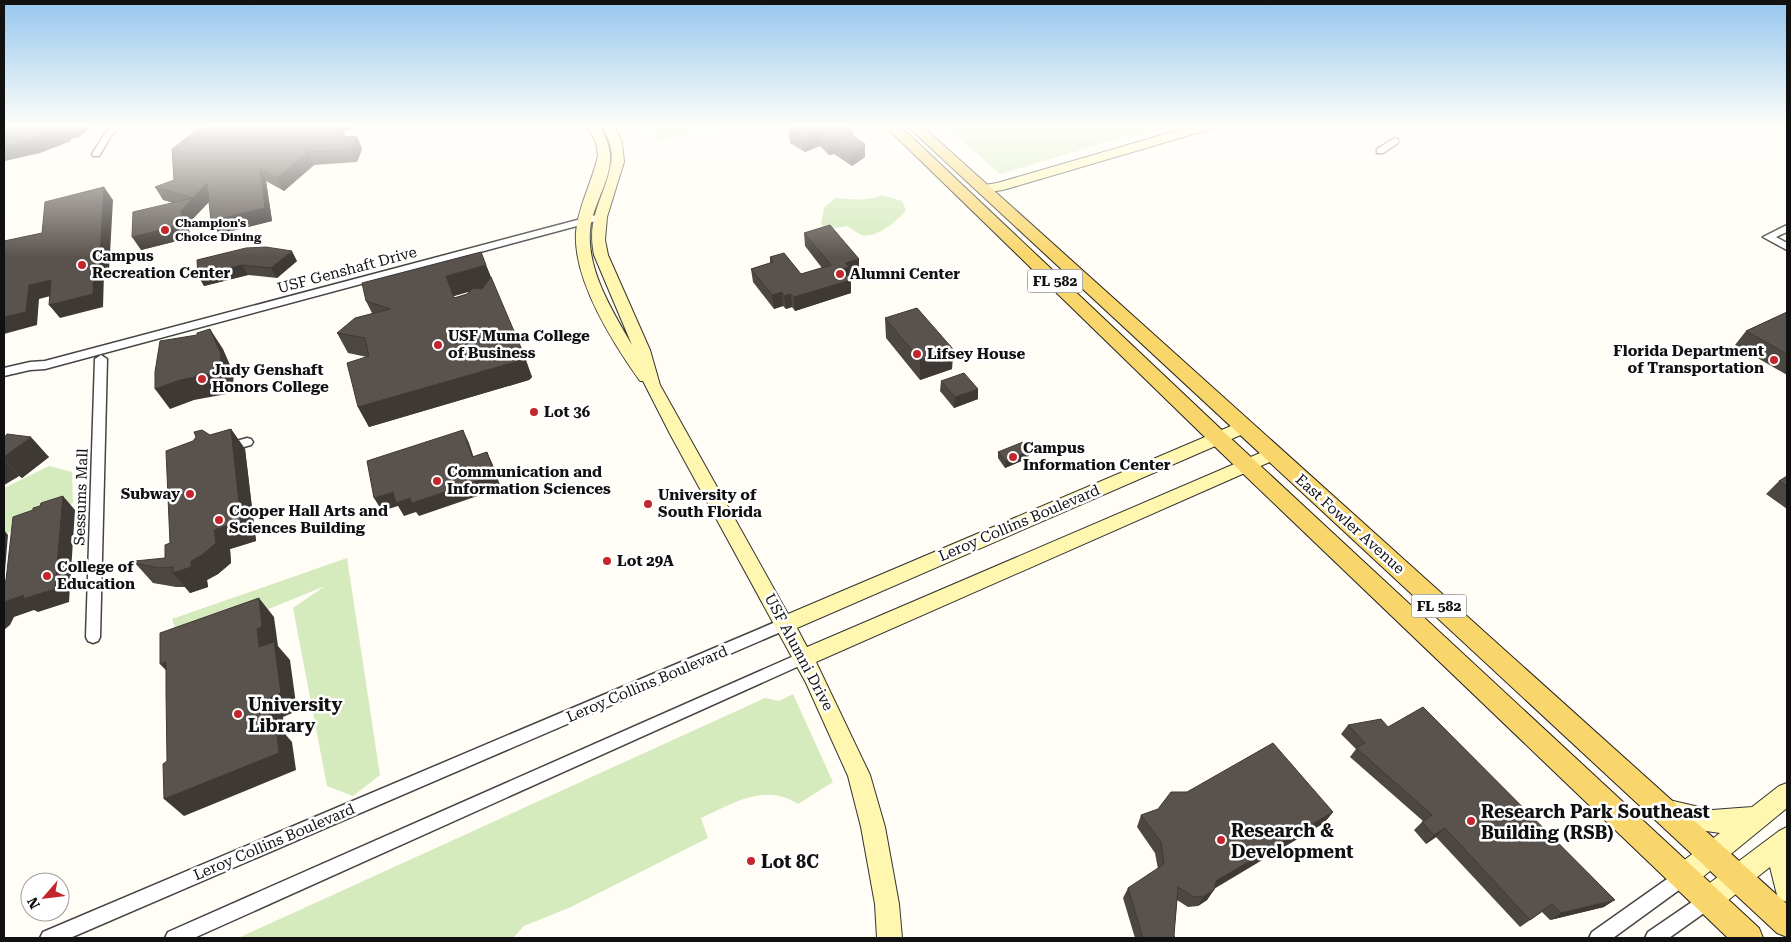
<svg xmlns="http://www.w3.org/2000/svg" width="1791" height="942" font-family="'Roboto Serif',serif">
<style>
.green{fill:#d5ebbd}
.pitch{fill:#e6f2cf}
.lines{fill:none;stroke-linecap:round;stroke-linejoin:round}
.street-casing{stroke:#444;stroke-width:3}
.secondary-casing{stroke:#333;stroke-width:2}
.primary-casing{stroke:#222;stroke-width:2}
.street{fill:#fff;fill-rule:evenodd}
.secondary{fill:#fff6b0;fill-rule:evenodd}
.primary{fill:#f9d66b;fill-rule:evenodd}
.wall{fill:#4d4742;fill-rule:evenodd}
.shaded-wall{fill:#3f3936}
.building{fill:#5a524d;stroke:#3f3936}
.poi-dot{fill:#c4262e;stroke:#fff;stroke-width:2}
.labels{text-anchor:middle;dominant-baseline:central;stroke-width:5;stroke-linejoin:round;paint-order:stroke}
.far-poi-label{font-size:12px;font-weight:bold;fill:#111;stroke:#fff;text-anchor:start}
.shield{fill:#fff;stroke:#585858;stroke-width:1}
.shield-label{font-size:14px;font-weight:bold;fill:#111}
.poi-label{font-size:15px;font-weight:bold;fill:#111;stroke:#fff;text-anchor:start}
.street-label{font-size:15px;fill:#111;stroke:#fff}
.near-poi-label{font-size:18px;font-weight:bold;fill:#111;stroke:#fff;text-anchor:start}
</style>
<rect width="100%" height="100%" fill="#fffdf5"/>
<path class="green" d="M944 125H1110L1113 128 1111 125H1172L1129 138 1126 136 1000 174Z
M882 195 902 201 906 210C899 220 876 239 862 235 857 233 852 229 847 226L830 229 824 228 821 223 824 208 835 198C852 199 865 202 882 195Z
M49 466 72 472 73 503 36 524 4 534V488Z
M347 558 380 775 353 796 327 786 293 608 325 586 180 645 172 619Z
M793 694 833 782 798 804C765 782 732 804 701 818L708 838 571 907 524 926 513 938H238L765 698 779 701Z"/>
<path class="pitch" d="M648 125H735L656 141Z"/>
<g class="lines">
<defs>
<path id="street" d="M113 125H122L111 136 99 156H93L92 154 105 133Z
M1395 138 1398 139V143L1383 153H1377V149Z
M600 214 603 215V219L45 369 30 370 4 376V368L30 362 45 361Z
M1787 225V232L1776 237 1787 243V250L1763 237Z
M101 355 107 359 100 637 98 641 93 643 88 641 86 637 95 359Z
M247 438 251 439 253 442 251 445 226 452 220 448 222 445Z
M785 618 790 620 792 624 790 628 70 938H40L43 932Z
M803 652 808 654 810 658 808 662 194 938H165L168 932Z
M1684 867 1690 870 1693 876 1690 882 1613 938H1589L1592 932Z
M1708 891 1714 894 1717 900 1714 906 1669 938H1645L1648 932Z"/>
<path id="secondary" d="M587 125H599C604 134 609 143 610 154 612 180 592 205 590 231 587 271 613 312 632 345L594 255C586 216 605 198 611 163 614 150 608 137 602 125H614L622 142 624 162 607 217 605 240 608 255 650 350 660 385 788 614 1238 423 1244 421 1250 423 1252 427 1250 431 797 628 807 647 1267 450 1273 448 1279 450 1282 454 1279 458 816 662 870 775 885 827 899 904 902 938H877L875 904 861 827 848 776 806 683 670 434 643 381H640C613 343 573 281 576 232 578 206 593 181 598 155L596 143Z
M1196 125H1216L1214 128 1003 190 983 193 977 189 978 186 997 183Z
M1787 783V808L1693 885 1684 888 1675 885 1672 876 1675 867 1720 833 1692 829 1661 819 1657 811 1661 803 1669 800 1712 810 1752 807 1779 786Z
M1787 827V902L1778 899 1770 867 1717 909 1708 912 1699 909 1696 900 1699 891 1779 831Z"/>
<path id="primary" d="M884 125H899L1225 433 1759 928 1763 938H1728L1211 443Z
M906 125H921L1787 904V937L1777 933Z"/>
</defs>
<use href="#street" class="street-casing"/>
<use href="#secondary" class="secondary-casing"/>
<use href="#primary" class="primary-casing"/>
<use href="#street" class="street"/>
<use href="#secondary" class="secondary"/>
<use href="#primary" class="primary"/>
</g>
<path class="wall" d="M788 125H845L853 137 865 157 852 166 834 154 829 155 820 146 805 152 790 143Z
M355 128 344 132 346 137 357 136 362 149 357 162 314 165 284 191 266 181 272 221 219 234 209 202 188 224 190 235 177 241 141 250 173 203 163 200 155 187Z
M804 233 859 259V272L849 275V278L851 280V293L795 311 792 307 786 309 783 306 774 309 753 282 751 269 770 263V257L801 274 822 268 805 246Z
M197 260 297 261 277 278 248 275 204 286Z
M486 265 532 377 529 380 369 427 358 407 367 357 348 353 337 333 372 313 366 301ZM470 291 467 294 454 298V296Z
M1787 312V375L1735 345 1746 331Z
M885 318 953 349 952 369 920 380 886 338Z
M941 381 978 399 954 408 940 391Z
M231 429 245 449 256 541 230 549 231 563 218 574 207 580 208 587 190 593 185 587H176L153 583 135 563 165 558 210 435Z
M4 438 49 457 22 478 19 476 4 485Z
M1029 450V456L1024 458V460L1005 468 998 458V452Z
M1787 476V509L1766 494 1779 481Z
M1348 725 1388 727 1604 907 1550 920 1542 912 1520 927 1436 837 1426 844 1414 830 1423 821 1350 757 1356 749 1341 734Z
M1333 812 1324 823 1214 889 1207 900 1198 906 1188 907 1177 900 1174 935 1175 938H1135L1123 898 1128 888 1158 869 1155 853 1137 827 1141 815Z"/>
<path class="shaded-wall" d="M68 125H94L79 137 71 139V141L40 153 5 161V164H4V147Z
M340 125H354L355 128 344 132 349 149 344 137Z
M853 130 854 143 847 132Z
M820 133V146L805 152 804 140Z
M357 136 362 149 357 162 352 150Z
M833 141 834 154 829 155V142Z
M865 144V157L852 166V153Z
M308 152 314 165 284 191 277 178Z
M260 168 266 181 272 221 219 234 211 221Z
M207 183 214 196 188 224 190 235 177 241 141 250 132 237 181 211Z
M104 187 113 200 109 271 104 273 103 307 60 318 49 305 94 259Z
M292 251 297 261 277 278 271 268Z
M859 259V272L849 275 850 280H851V293L795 311 794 297 845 263Z
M242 265 248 275 204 286 198 276Z
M486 265 494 285 454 296 462 318 446 276Z
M51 280 62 293 39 299 37 325 4 334V317L29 285Z
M782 292 783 306 774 309 772 295Z
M791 294 792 307 786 309 784 296Z
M210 329 223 349 234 374 232 393 194 400 170 409 155 389Z
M953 349 952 369 920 380V360Z
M525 357 532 377 529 380 369 427 358 407Z
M978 389V399L954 408 955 397Z
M231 429 245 449 256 541 230 549 231 563 218 574 207 580 208 587 190 593 173 573 191 561 214 530Z
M463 430 469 443 478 470 472 457Z
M31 437 49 457 22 478 4 459V457Z
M1029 450V456L1024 458V460L1005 468 1006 461Z
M487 452 493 465 501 488 419 516 416 512 404 516 398 506 382 511 374 498 393 492Z
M4 460 19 476 4 485Z
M63 496 75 510 69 602 38 612 34 610 14 617 10 625 4 630V602Z
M4 530 8 535 4 583Z
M259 598 274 617 278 646 290 660 297 711 283 717 285 734 292 742 296 770 184 816 164 799 259 647 257 629Z
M166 662 178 683 160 664Z
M1333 812 1324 823 1209 891 1216 881Z
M1445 828 1436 837 1426 844 1434 835Z
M1214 890 1207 900 1198 906 1204 896Z
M1615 900 1604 907 1550 920 1561 913Z"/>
<path class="building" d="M4 125H68L63 127V128L31 140 4 147Z
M221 125H340L344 137 357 136 352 150 308 152 277 178 260 168 265 208 211 221 207 183 193 198 181 211 182 222 169 228 132 237 133 212 193 198 155 187 174 180 172 149 197 130Z
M795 125H845L853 130 847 132 865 144 852 153 833 141 829 142 820 133 804 140 789 130 796 126Z
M104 187 100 258 94 259 93 294 49 305 51 280 29 285 26 312 4 317V241L42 233 45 202Z
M830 225 859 259 845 263 849 267 842 269 851 280 794 297 791 294 784 296 782 292 772 295 751 269 773 262 770 257 784 253 801 274 831 265 804 233Z
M266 247 292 251 271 268 242 265 198 276 197 260 246 248Z
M481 252 486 265 446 276 454 298 467 294 473 288 482 289 491 277 525 357 522 360 358 407 347 363 369 356 365 338 337 333 355 318 390 309 366 301 362 283Z
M917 308 953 349 920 360 885 318Z
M1787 312V354L1746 331Z
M210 329 221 354 219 372 180 380 155 389V372L160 341 197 335V333Z
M964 373 978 389 955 397 941 381Z
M231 429 241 521 214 530 216 543 202 555 191 561V567L173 573V567L159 568 135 563V561L165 558V545L170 543 166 451 193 441 196 437 194 432 202 430 210 435Z
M463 430 472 457 487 452 495 475 412 503 410 498 396 503 393 492 374 498 367 461Z
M7 434 31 437 4 457V438Z
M1023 442 1029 450 1024 452 1025 453 1006 461 998 452Z
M1787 476V486L1779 481Z
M63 496 55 589 23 599 24 595 4 602V581L6 580 13 517 33 510V508L40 506 41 503Z
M259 598 262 627 257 629 259 647 274 642 281 693 267 699 270 726 276 724 279 753 164 799 163 764 167 761 166 693V662L160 664V633Z
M1423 707 1615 900 1561 913 1552 904 1530 920 1445 828 1434 835 1422 822 1432 815 1356 748 1365 743 1348 725 1381 719 1388 727Z
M1273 743 1333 812 1216 881 1214 890 1204 896 1194 897 1178 887 1174 935 1175 938H1143L1128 888 1164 864 1161 842 1141 815 1158 809 1171 792H1187Z"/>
<linearGradient id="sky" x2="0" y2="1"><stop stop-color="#95c6ee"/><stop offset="0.49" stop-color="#fffefa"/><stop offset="1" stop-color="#fffefa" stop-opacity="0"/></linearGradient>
<rect width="1791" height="257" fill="url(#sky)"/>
<g class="poi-dot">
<circle cx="165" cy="230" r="5"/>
<circle cx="82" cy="265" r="5"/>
<circle cx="840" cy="274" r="5"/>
<circle cx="438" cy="345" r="5"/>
<circle cx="917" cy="354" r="5"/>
<circle cx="1774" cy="360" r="5"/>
<circle cx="202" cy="379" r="5"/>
<circle cx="534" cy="412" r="5"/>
<circle cx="1013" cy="457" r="5"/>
<circle cx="437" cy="481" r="5"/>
<circle cx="190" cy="494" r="5"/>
<circle cx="648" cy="504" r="5"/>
<circle cx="219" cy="520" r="5"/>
<circle cx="607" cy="561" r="5"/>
<circle cx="47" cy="576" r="5"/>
<circle cx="238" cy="714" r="5"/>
<circle cx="1471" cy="821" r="5"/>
<circle cx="1221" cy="840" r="5"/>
<circle cx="751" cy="861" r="5"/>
</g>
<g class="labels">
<g class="far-poi-label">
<text x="175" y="223">Champion's<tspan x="175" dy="14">Choice Dining</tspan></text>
</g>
<g class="shield">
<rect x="1027.5" y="269.5" width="55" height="23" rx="4"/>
<rect x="1411.5" y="594.5" width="55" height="23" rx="4"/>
</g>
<g class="shield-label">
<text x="1055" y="281">FL 582</text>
<text x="1439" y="606">FL 582</text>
</g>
<g class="poi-label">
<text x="92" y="256">Campus<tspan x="92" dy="17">Recreation Center</tspan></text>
<text x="850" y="274">Alumni Center</text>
<text x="448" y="336">USF Muma College<tspan x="448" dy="17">of Business</tspan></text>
<text x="1764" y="351" text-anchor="end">Florida Department<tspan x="1764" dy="17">of Transportation</tspan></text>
<text x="927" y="354">Lifsey House</text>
<text x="212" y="370">Judy Genshaft<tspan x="212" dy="17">Honors College</tspan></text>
<text x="544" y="412">Lot 36</text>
<text x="1023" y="448">Campus<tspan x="1023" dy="17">Information Center</tspan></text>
<text x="447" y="472">Communication and<tspan x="447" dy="17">Information Sciences</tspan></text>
<text x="180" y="494" text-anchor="end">Subway</text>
<text x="658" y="495">University of<tspan x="658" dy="17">South Florida</tspan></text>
<text x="229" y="511">Cooper Hall Arts and<tspan x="229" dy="17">Sciences Building</tspan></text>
<text x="617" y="561">Lot 29A</text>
<text x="57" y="567">College of<tspan x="57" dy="17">Education</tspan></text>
</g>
<g class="street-label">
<text transform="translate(347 270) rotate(-15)">USF Genshaft Drive</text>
<text transform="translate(81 497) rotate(-88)">Sessums Mall</text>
<text transform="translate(1019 523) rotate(-23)">Leroy Collins Boulevard</text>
<text transform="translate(1350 524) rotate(42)">East Fowler Avenue</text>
<text transform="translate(799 652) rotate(62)">USF Alumni Drive</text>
<text transform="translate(647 684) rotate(-23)">Leroy Collins Boulevard</text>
<text transform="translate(274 842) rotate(-23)">Leroy Collins Boulevard</text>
</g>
<g class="near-poi-label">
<text x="248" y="704">University<tspan x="248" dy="21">Library</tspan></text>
<text x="1481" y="811">Research Park Southeast<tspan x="1481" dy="21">Building (RSB)</tspan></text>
<text x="1231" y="830">Research &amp;<tspan x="1231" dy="21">Development</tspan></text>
<text x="761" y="861">Lot 8C</text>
</g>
</g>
<rect width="1791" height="942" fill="none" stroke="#111111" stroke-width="10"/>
<g transform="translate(45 897) rotate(242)"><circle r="24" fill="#ffffff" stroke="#a0a0a0"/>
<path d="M0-4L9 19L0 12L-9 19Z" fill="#c4262e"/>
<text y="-8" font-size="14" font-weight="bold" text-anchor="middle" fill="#111111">N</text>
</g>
</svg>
